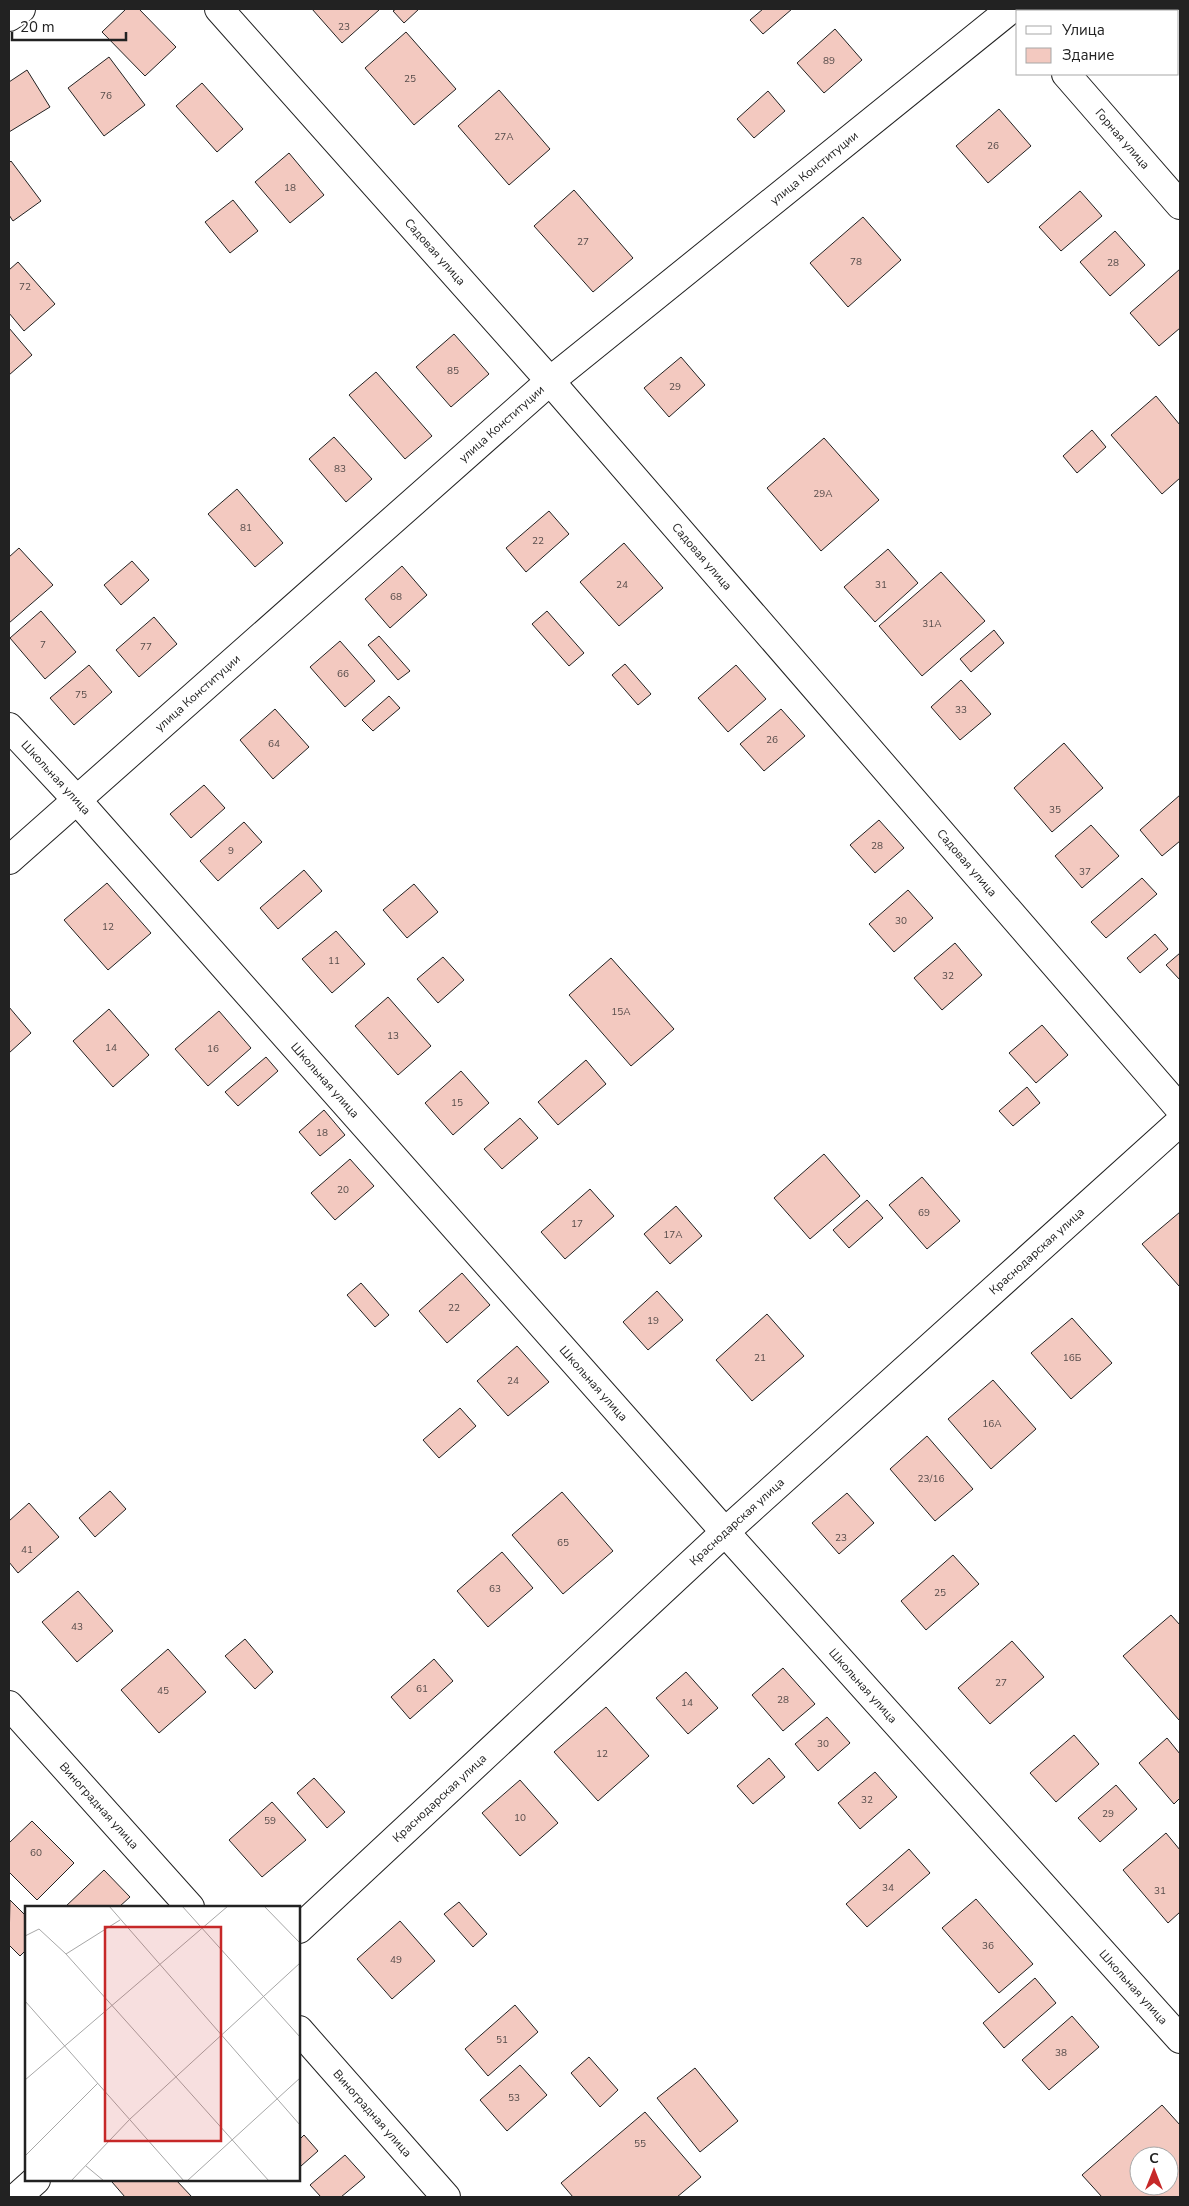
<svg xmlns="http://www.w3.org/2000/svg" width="1189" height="2206" font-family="'Nunito Sans',sans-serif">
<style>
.building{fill:#f3c9c0;stroke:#222;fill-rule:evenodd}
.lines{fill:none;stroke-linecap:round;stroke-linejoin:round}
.minor-casing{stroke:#222;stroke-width:30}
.minor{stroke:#fff;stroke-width:28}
.labels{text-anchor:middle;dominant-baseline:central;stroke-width:4;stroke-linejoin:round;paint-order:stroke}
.number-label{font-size:10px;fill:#564c4a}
.street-label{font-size:12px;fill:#222;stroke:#fff}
.inset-road{fill:none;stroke:#a7a7a7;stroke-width:1}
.view{fill:#c62828;fill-opacity:0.15;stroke:#c62828;stroke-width:2.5}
.inset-edge{fill:none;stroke:#222;stroke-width:2.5}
</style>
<rect width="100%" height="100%" fill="#fff"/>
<path class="building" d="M126 9H139L176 47 145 76 102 32Z
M312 9H378L379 10 342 43Z
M396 9H419L404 23 393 11Z
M763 9H792L763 34 750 20Z
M1132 9H1167L1165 11H1129Z
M835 29 862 60 824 93 797 63Z
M406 32 456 89 414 125 365 68Z
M109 57 145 105 104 136 68 88Z
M27 70 50 107 9 132V82Z
M202 83 243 129 217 152 176 106Z
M499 90 550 149 509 185 458 126Z
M768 91 785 111 754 138 737 119Z
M999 109 1031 146 988 183 956 146Z
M289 153 324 195 290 223 255 182Z
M11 161 41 201 13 221 9 215V163Z
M574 190 633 258 593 292 534 226Z
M1080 191 1102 216 1061 251 1039 227Z
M233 200 258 231 230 253 205 222Z
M863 217 901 260 848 307 810 263Z
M1115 231 1145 265 1110 296 1080 262Z
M18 262 55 304 24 331 9 313V270Z
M1180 269V328L1159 346 1130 313Z
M9 328 32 355 9 375Z
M454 334 489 374 451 407 416 367Z
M681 357 705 385 669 417 644 388Z
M376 372 432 436 405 459 349 395Z
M1156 396 1180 425V478L1162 494 1111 435Z
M1092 430 1106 447 1077 473 1063 456Z
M334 437 372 479 346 502 309 459Z
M824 438 879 500 821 551 767 488Z
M237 489 283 543 255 567 208 514Z
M549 511 569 534 526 572 506 548Z
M624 543 663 588 619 626 580 582Z
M19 548 53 585 9 623V557Z
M888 549 918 583 875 622 844 587Z
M132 561 149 580 121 605 104 585Z
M402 566 427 595 390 628 365 599Z
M941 572 985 621 922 676 879 626Z
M41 611 76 652 45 679 10 638Z
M547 611 584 653 569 666 532 624Z
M154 617 177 644 139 677 116 650Z
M994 630 1004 643 971 672 960 659Z
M379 636 410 671 398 680 368 645Z
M340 641 375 681 345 707 310 667Z
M625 664 651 694 638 705 612 675Z
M89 665 112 692 74 725 50 698Z
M736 665 766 699 728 732 698 698Z
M961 680 991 714 960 740 931 707Z
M389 696 400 708 373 731 362 720Z
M275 709 309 747 273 779 240 740Z
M781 709 805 736 764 771 740 744Z
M1064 743 1103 788 1052 832 1014 788Z
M204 785 225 808 191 838 170 814Z
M1180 795V841L1162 856 1140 830Z
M879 820 904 848 875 873 850 845Z
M244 822 262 842 218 881 200 861Z
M1091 825 1119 856 1082 888 1055 856Z
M304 870 322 891 278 929 260 908Z
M1142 878 1157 894 1106 938 1091 922Z
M107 883 151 933 108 970 64 920Z
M414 884 438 912 407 938 383 910Z
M908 890 933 918 894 952 869 924Z
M336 931 365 964 332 993 302 959Z
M1155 934 1168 949 1140 973 1127 958Z
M955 943 982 975 942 1010 914 978Z
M1180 953V980L1166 965Z
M443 957 464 980 438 1003 417 979Z
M611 958 674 1029 631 1066 569 995Z
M388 997 431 1046 398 1075 355 1026Z
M9 1007 31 1033 9 1053Z
M109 1009 149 1055 113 1087 73 1041Z
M219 1011 251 1048 208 1086 175 1049Z
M1042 1025 1068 1055 1036 1083 1009 1053Z
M266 1057 278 1071 238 1106 225 1092Z
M586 1060 606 1084 558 1125 538 1102Z
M461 1071 489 1103 453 1135 425 1103Z
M1027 1087 1040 1103 1013 1126 999 1111Z
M324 1110 345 1135 320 1156 299 1132Z
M520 1118 538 1138 502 1169 484 1149Z
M824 1154 860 1196 810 1239 774 1198Z
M350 1159 374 1186 335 1220 311 1193Z
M922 1177 960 1221 927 1249 889 1205Z
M590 1189 614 1216 565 1259 541 1232Z
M867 1200 883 1218 849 1248 833 1230Z
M676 1206 702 1236 670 1264 644 1234Z
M1180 1212V1286H1179L1142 1244Z
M462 1273 490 1305 447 1343 419 1311Z
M361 1283 389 1315 375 1327 347 1295Z
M657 1291 683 1320 648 1350 623 1322Z
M767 1314 804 1356 752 1401 716 1360Z
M1072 1318 1112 1363 1071 1399 1031 1353Z
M517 1346 549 1382 508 1416 477 1381Z
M993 1380 1036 1429 991 1469 948 1419Z
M460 1408 476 1426 439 1458 423 1440Z
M927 1436 973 1489 935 1521 890 1469Z
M110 1491 126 1509 95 1537 79 1518Z
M562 1492 613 1551 563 1594 512 1535Z
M847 1493 874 1523 839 1554 812 1523Z
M29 1503 59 1537 18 1573 9 1562V1521Z
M502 1552 533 1588 488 1627 457 1591Z
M953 1555 979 1584 926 1630 901 1601Z
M78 1591 113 1631 77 1662 42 1622Z
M1171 1615 1180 1625V1719L1179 1720 1123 1656Z
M245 1639 273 1672 255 1689 225 1656Z
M1012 1641 1044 1677 990 1724 958 1688Z
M168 1649 206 1692 159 1733 121 1690Z
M434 1659 453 1681 410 1719 391 1697Z
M783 1668 815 1704 783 1731 752 1695Z
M686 1672 718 1708 688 1734 656 1698Z
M606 1707 649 1756 598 1801 554 1752Z
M827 1717 850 1743 818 1771 795 1744Z
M1074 1735 1099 1764 1056 1802 1030 1773Z
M1167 1738 1180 1754V1798L1174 1804 1139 1763Z
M769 1758 785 1777 753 1804 737 1786Z
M875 1772 897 1797 860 1829 838 1803Z
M314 1778 345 1812 327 1828 297 1793Z
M520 1780 558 1823 520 1856 482 1813Z
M1116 1785 1137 1809 1100 1842 1078 1818Z
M272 1802 306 1840 262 1877 229 1840Z
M32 1821 74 1863 37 1900 9 1872V1843Z
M1166 1833 1180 1850V1912L1168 1923 1123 1870Z
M909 1849 930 1873 867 1927 846 1904Z
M104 1870 130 1897 119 1907H65Z
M976 1899 1033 1964 999 1993 942 1928Z
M10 1900 26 1916V1950L20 1956 9 1945Z
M459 1902 487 1934 473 1947 444 1914Z
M400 1921 435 1961 392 1999 357 1959Z
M1035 1978 1056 2003 1004 2048 983 2023Z
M515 2005 538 2032 488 2076 465 2049Z
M1072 2016 1099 2047 1049 2090 1022 2060Z
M589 2057 618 2090 600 2107 571 2073Z
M520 2065 547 2095 507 2131 480 2100Z
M695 2068 738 2121 700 2152 657 2098Z
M1162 2105 1180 2125V2197H1102L1082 2175ZM1139 2156H1169V2186H1139Z
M645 2112 701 2177 677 2197H573L561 2183Z
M304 2135 318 2151 301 2166 299 2163V2140Z
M345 2155 365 2177 341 2197H321L310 2185Z
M115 2180H176L192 2197H125L112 2182Z"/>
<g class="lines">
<defs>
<g id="minor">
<path id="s1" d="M219 9 550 381 1180 1109"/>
<path d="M9 17 21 9"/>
<path id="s2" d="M1066 74 1180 205"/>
<path id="s3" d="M9 727 76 799 725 1532 1180 2039"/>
<path id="s4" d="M9 860 550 381 1011 9"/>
<path id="s5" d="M9 1705 190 1907"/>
<path id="s6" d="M299 1929 725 1532 1180 1122"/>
<path id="s7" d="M299 2030 446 2197"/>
<path d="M17 2197 36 2180"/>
</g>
</defs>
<use href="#minor" class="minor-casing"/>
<use href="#minor" class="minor"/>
</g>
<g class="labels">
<g class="number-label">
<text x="344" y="27">23</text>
<text x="829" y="61">89</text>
<text x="410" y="79">25</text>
<text x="106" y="96">76</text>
<text x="504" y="137">27А</text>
<text x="993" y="146">26</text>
<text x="290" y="188">18</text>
<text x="583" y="242">27</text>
<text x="856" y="262">78</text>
<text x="1113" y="263">28</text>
<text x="25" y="287">72</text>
<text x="453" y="371">85</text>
<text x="675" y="387">29</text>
<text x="340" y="469">83</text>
<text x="823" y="494">29А</text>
<text x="246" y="528">81</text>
<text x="538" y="541">22</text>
<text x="622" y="585">24</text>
<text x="881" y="585">31</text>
<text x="396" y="597">68</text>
<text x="932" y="624">31А</text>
<text x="43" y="645">7</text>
<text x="146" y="647">77</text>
<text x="343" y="674">66</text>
<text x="81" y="695">75</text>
<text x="961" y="710">33</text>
<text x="772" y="740">26</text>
<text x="274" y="744">64</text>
<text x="1055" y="810">35</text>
<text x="877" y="846">28</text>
<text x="231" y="851">9</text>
<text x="1085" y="872">37</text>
<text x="901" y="921">30</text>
<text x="108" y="927">12</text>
<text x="334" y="961">11</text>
<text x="948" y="976">32</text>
<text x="621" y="1012">15А</text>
<text x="393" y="1036">13</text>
<text x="111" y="1048">14</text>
<text x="213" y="1049">16</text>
<text x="457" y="1103">15</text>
<text x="322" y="1133">18</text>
<text x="343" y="1190">20</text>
<text x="924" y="1213">69</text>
<text x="577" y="1224">17</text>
<text x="673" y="1235">17А</text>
<text x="454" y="1308">22</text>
<text x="653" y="1321">19</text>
<text x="760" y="1358">21</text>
<text x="1072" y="1358">16Б</text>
<text x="513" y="1381">24</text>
<text x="992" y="1424">16А</text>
<text x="931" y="1479">23/16</text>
<text x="841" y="1538">23</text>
<text x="563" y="1543">65</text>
<text x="27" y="1550">41</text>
<text x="495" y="1589">63</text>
<text x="940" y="1593">25</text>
<text x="77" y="1627">43</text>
<text x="1001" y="1683">27</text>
<text x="422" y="1689">61</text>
<text x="163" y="1691">45</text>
<text x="783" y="1700">28</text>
<text x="687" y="1703">14</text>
<text x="823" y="1744">30</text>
<text x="602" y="1754">12</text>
<text x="867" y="1800">32</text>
<text x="1108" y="1814">29</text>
<text x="520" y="1818">10</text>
<text x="270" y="1821">59</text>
<text x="36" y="1853">60</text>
<text x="888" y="1888">34</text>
<text x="1160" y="1891">31</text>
<text x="988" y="1946">36</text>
<text x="396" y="1960">49</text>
<text x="502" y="2040">51</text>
<text x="1061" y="2053">38</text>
<text x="514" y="2098">53</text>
<text x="640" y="2144">55</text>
</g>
<g class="street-label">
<text stroke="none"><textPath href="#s2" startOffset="86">Горная улица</textPath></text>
<text stroke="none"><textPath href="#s4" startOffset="1062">улица Конституции</textPath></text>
<text stroke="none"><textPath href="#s1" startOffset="325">Садовая улица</textPath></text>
<text stroke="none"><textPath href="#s4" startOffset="658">улица Конституции</textPath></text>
<text stroke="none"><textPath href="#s1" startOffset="730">Садовая улица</textPath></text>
<text stroke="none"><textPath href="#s4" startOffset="252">улица Конституции</textPath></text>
<text stroke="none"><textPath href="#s3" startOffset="69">Школьная улица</textPath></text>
<text stroke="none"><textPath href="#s1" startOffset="1135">Садовая улица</textPath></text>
<text stroke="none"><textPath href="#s3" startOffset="474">Школьная улица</textPath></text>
<text stroke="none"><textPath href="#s6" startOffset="1002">Краснодарская улица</textPath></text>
<text stroke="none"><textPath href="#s3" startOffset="879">Школьная улица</textPath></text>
<text stroke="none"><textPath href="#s6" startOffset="598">Краснодарская улица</textPath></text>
<text stroke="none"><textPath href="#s3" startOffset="1284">Школьная улица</textPath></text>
<text stroke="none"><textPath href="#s6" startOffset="192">Краснодарская улица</textPath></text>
<text stroke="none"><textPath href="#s5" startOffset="135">Виноградная улица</textPath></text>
<text stroke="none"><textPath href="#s3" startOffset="1689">Школьная улица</textPath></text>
<text stroke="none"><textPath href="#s7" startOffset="111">Виноградная улица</textPath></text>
</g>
</g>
<g transform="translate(25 1906)">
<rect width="275" height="275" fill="#fff"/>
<path class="inset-road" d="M84 0 275 219M157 0 275 131M239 0 275 37M0 30 14 23 41 48 244 275M41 48 95 14M0 95 159 275M0 174 203 0M0 250 73 177M61 260 79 275M46 275 105 213 275 57M162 275 275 172"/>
<path class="view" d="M80 21H196V235H80Z"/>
<rect width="275" height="275" class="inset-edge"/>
</g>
<rect width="1189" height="2206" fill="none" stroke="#222222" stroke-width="20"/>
<rect x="1016" y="10" width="162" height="65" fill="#ffffff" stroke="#a7a7a7"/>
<rect x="1026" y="26" width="25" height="8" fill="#ffffff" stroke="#a7a7a7"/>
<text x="1062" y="35" font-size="15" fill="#222222">Улица</text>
<rect x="1026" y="48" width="25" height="15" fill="#f3c9c0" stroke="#a7a7a7"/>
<text x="1062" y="60" font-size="15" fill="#222222">Здание</text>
<g transform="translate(1154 2171)"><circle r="24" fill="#ffffff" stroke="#a7a7a7"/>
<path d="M0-4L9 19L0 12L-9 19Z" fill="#c62828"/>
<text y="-8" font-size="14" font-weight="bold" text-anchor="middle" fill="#222222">С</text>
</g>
<path d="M12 32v8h114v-8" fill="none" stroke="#222222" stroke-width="2.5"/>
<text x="20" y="32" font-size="15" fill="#222222" stroke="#ffffff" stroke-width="4" paint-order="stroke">20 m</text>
</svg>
